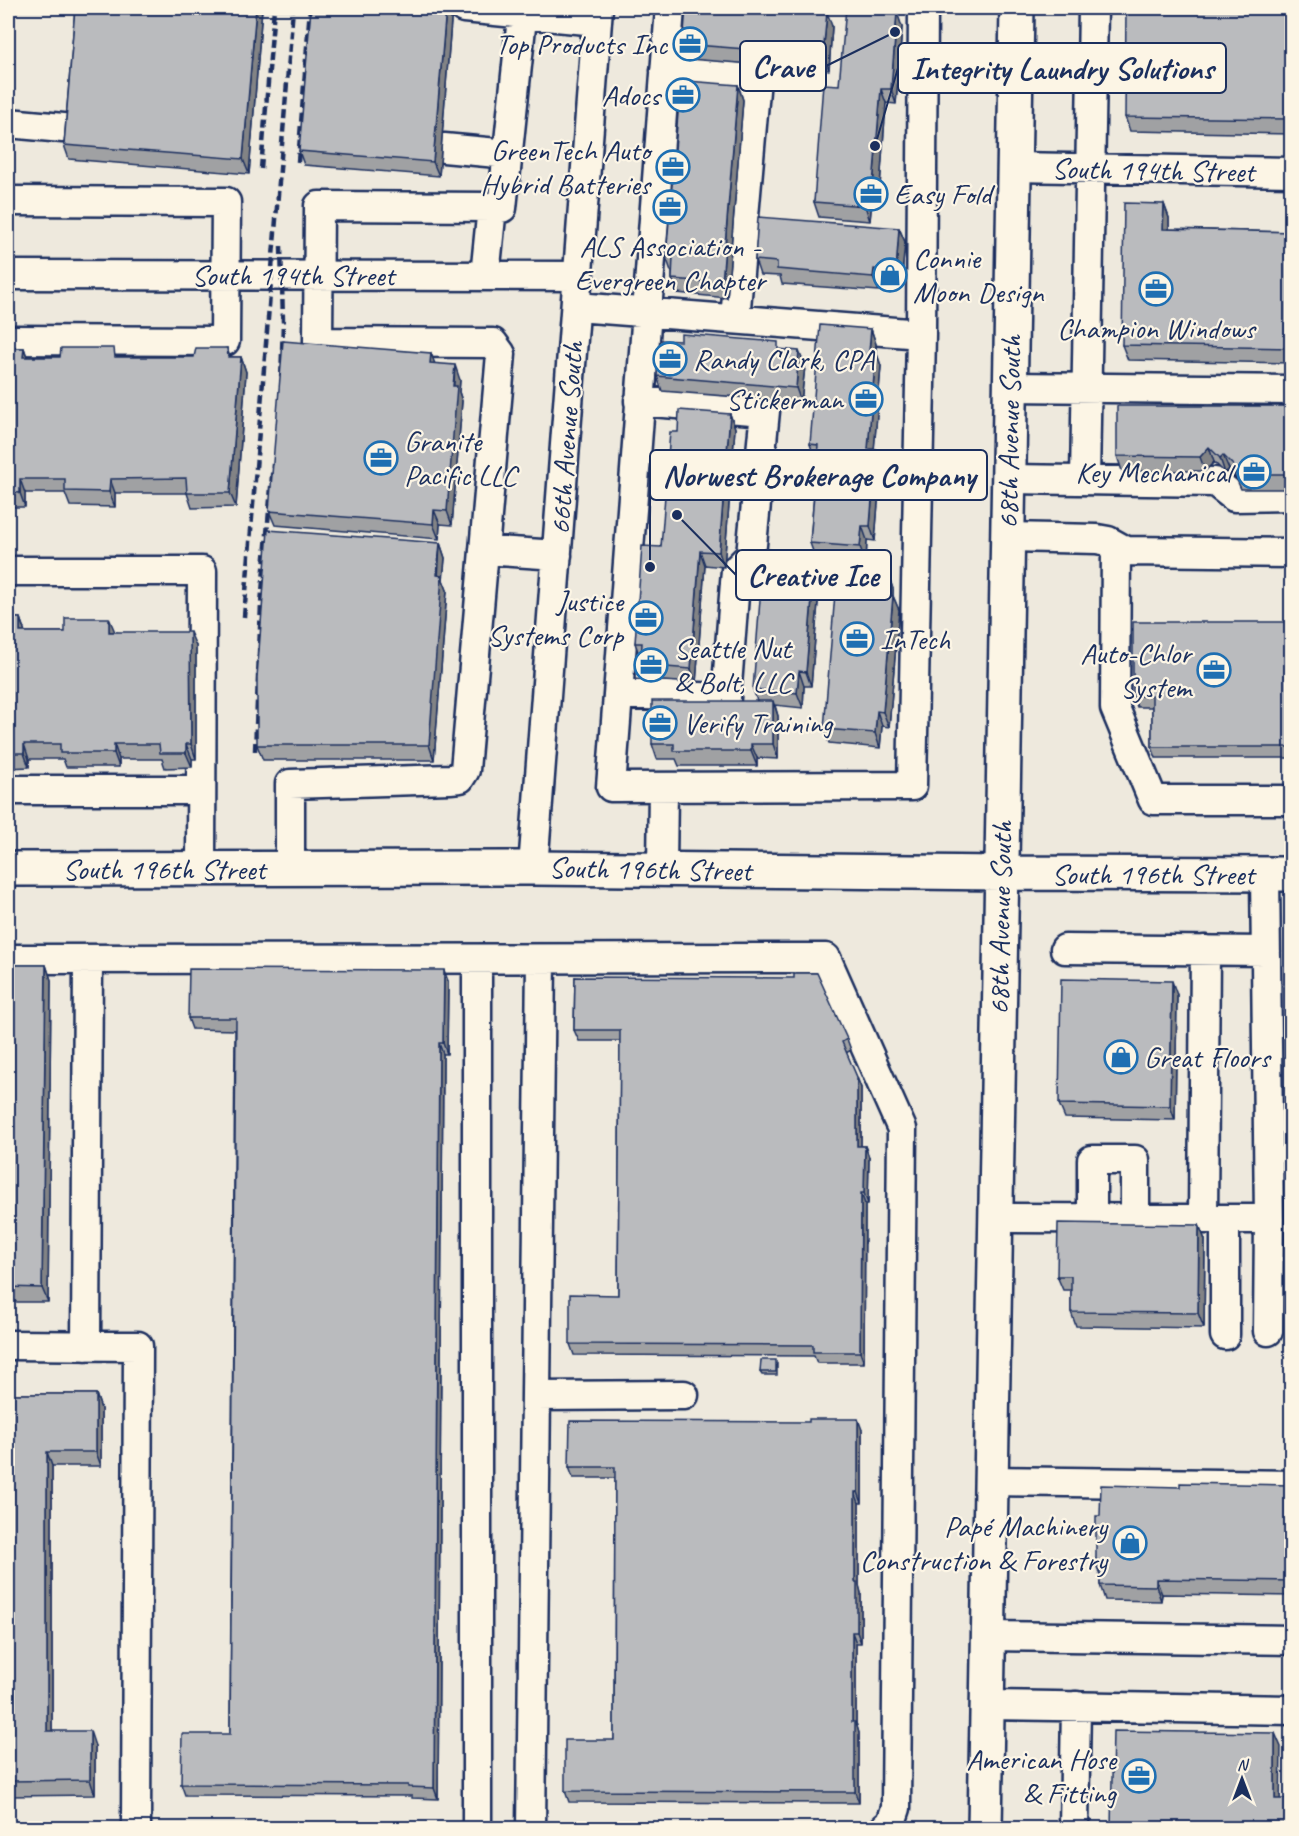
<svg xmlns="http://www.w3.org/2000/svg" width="1299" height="1836" font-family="Caveat,sans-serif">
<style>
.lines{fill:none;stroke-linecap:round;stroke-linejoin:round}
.minor-casing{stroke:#1b2f5e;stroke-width:33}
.major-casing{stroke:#1b2f5e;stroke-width:38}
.minor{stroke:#fcf5e5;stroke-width:28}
.major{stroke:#fcf5e5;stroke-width:33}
.rail{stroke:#1b2f5e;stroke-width:4.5;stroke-dasharray:9 4.5;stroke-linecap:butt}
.wall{fill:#a0a1a3;stroke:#1b2f5e;stroke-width:1.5}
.shaded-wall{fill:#828385;stroke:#1b2f5e;stroke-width:1.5}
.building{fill:#babbbe;stroke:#1b2f5e;stroke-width:1.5}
.labels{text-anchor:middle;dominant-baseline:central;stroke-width:4.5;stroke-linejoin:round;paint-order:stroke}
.poi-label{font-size:30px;fill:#1b2f5e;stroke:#fcf5e5;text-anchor:end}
.street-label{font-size:30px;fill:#1b2f5e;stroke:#fcf5e5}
.leader{fill:none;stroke:#1b2f5e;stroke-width:2}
.callout-dot{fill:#1b2f5e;stroke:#fcf5e5;stroke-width:2}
.callout{fill:#fcf5e5;stroke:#1b2f5e;stroke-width:2}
.callout-label{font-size:32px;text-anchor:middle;font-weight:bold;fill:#1b2f5e}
</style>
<rect width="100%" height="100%" fill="#eee9dd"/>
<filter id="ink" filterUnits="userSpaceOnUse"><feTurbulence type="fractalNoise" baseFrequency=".0167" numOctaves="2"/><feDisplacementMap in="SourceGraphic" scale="12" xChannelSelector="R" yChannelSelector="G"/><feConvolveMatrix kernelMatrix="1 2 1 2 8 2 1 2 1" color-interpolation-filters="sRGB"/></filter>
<g filter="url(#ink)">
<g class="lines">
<defs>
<path id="minor" d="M464 8 597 21
M670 8 611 787 912 786 921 334 923 8
M665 71 756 79 735 319
M8 123 63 128
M444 148 508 154
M1014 167 1292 172
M8 201 226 202 225 341 8 340
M8 275 579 276
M485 276 492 207 502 208 523 8
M577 307 921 334
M1010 387 1292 390
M1008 479 1215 482 1234 497 1292 496
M1085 480 1093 8
M1007 537 1097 539 1108 541 1126 551 1292 553
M1116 546 1115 708 1153 800H1292
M484 550 557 555
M8 571H202L201 869
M618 694 726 698 736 570 751 555 765 411 639 401
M8 790H201
M290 868V784L450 779 460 778 465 770 501 354 493 343 318 342 319 206 492 207
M533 868 598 8
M662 869 663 787
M1265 874 1269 1219
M1065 949 1266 951
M8 959 826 958 902 1129 896 1808 891 1823 885 1828
M477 959V1828
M995 1218 1269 1219 1268 1331
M1092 1218V1160H1135V1218
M1203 1219 1205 950
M1225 1335V1219
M8 1345 138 1346 136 1828
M86 1346 88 960
M536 1396 684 1395
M990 1481 1292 1485
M989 1636 1292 1640
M987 1705 1292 1710
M531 1828 541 959
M1074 1828 1076 1706"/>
<path id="major" d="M8 869 533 868 1001 873 1292 874
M985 1828 1017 8"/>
</defs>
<use href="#minor" class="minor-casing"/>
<use href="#major" class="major-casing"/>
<use href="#minor" class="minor"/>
<use href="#major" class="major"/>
<path class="rail" d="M298 162 310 8
M261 169 274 8
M281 246 283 322 281 381
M244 617 293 8
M255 751 261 604 273 464"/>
</g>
<path class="wall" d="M75 8H262L249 174 69 159 64 145Z
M452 8 439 176 304 165 299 151Z
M807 8 808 10 832 26 829 70 689 59 683 44Z
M1292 8V134L1130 131 1125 117Z
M896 12 902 27 896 104 886 103 879 200 872 199 870 221 819 217 814 202 839 85Z
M738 85 743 100 727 298 677 293 672 279V271H671L666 257 685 102Z
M1164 204 1169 218V229L1292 232V363L1128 360 1122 345Z
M899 228 905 242 901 286 879 284V291L782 284 780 276 760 275 755 260Z
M871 329 876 344V351L881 366 874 449H876L881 464 875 541 867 540 866 562 815 557 810 543 817 459H815L810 444Z
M8 348H24L27 357H194L227 348 230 357H241L246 372 236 507 192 508 187 493H115V507L70 506 65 493H25V507H8Z
M781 350 805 366 801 402 662 391 657 376Z
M431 353 434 363 460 380 459 392 462 401 452 525 440 524 439 539 275 525 269 511Z
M1292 406V489H1241L1236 478 1229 469 1225 473 1214 462 1205 471H1122L1117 456Z
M730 414 735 428 724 567 705 565 696 683 646 680 641 665V657H640L635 643 661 547 678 432Z
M440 543 445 558 443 580 447 590 434 760H263L257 745Z
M808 553 813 568V575L819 590 811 686H804L803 708 775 705 778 716V759L757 758V766H679L676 759H657L652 744 757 701 753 689Z
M888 574 893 589V596L899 610 889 727 882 726 880 748 829 743 824 729Z
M8 618H20L25 632H115L196 646V759H192V767L165 768 162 759H119V767H66L63 759H29V767L8 768Z
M1292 622V758H1156L1152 747V707H1137L1133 696Z
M8 965H46L51 980 48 1302H8Z
M575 977 847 1039 851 1050 846 1053 861 1088V1146H865L869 1157 868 1204H865L864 1363H817L814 1356 574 1355 570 1344 618 1295 620 1041H579L574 1030Z
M448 981 447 1054H443L438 1799 412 1798V1796L185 1795 181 1784 230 1734 235 1030 192 1029 188 1018Z
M1177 995 1175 1120 1065 1118 1059 1104Z
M1199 1225 1205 1240 1204 1328 1076 1326 1071 1312V1290H1063L1057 1276Z
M777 1364V1375H762L760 1372Z
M8 1394H96L101 1409V1466H52V1731L95 1746V1795L8 1796Z
M862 1430V1503H859V1586L861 1593V1643H856V1723L859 1733V1803L569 1802 565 1791 614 1740 615 1478H573L569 1467Z
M1292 1485V1596L1162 1594 1161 1601 1105 1600 1100 1585V1576L1096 1564 1100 1516 1180 1487Z"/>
<path class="shaded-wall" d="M256 8H262L249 174 243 159Z
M446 8H452L439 176 433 162Z
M890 8H896L895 26 890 11Z
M827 12 832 26 829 70 823 55Z
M897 12 902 27 896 104 891 89Z
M738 85 743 100 727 298 722 283Z
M881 89 886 103 879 200 873 185Z
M866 184 872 199 870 221 865 206Z
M1164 204 1169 218V244L1163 229Z
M899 228 905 242 901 286 896 271Z
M874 269 879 284V291L873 277Z
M871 329 876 344 874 365 869 351Z
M24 348 29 363 23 357Z
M799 351 805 366 801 402 796 388Z
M876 351 881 366 873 463 868 449Z
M431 353 436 367 430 363Z
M241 357 246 372 236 507 230 493Z
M455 365 460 380 459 392 462 401 452 525 447 511Z
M730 414 735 428 724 567 719 552Z
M1209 447 1214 462 1205 471 1200 457Z
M876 449 881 464 875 541 870 526Z
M1223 455 1229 469 1225 473 1220 458Z
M20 479 25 493V507L20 493Z
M110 479 115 493V507L109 492Z
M434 510 440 524 439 539 433 524Z
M862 526 867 540 866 562 860 547Z
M440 543 445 558 443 580 447 590 434 760 429 745Z
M700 551 705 565 696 683 691 669Z
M808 553 813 568 812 589 807 575Z
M888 574 893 589 892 610 886 595Z
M814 575 819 590 811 686 806 672Z
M893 596 899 610 889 727 883 712Z
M20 618 25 633 20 632Z
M109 618 115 632H109Z
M190 632 196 646V759L191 744Z
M799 671 804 686 803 708 797 693Z
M773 701 778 716V759L773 744Z
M877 711 882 726 880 748 875 733Z
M24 744 29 759V767L24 753Z
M114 744 119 759V767L114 753Z
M186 744 192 759V767L186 753Z
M751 744 757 758V766L751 751Z
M46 965 51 980 48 1302 42 1288Z
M444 970 448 981 447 1054 443 1043Z
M1172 981 1177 995 1175 1120 1170 1106Z
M439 1043 443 1054 438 1799 434 1788Z
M857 1077 861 1088V1157L857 1146Z
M865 1146 869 1157 868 1204 864 1193Z
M861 1193 865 1204 864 1363 860 1352Z
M1199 1225 1205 1240 1204 1328 1198 1313Z
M96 1394 101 1409V1466L96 1452Z
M858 1419 862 1430V1503L858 1492Z
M47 1452 52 1466V1746L47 1731Z
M855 1492 859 1503V1585L861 1593V1643L857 1632 855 1582Z
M1156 1579 1162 1594 1161 1601 1156 1586Z
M852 1632 856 1643V1723L859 1733V1803L855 1792 852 1722Z
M90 1731 95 1746V1795L90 1780Z
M1275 1733 1281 1747 1280 1813 1275 1799Z"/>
<path class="building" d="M75 8H256L243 159 64 145Z
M311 8H446L433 162 299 151Z
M686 8H805V10L827 12 823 55 683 44Z
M846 8H890V11L897 12 891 89H881L873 185 866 184 865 206 814 202 823 84 839 85Z
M1126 8H1292V119L1125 117Z
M687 81 738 85 722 283 672 279 673 257H666L679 102H685Z
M1124 203 1164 204 1163 229 1292 232V348L1122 345Z
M758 217 899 228 896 271 874 269 873 277 777 269V262L755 260Z
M820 325 871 329 869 351H876L868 449H876L870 526H862L860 547 810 543 818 445 810 444Z
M681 334 778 342V349L799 351 796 388 657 376 660 340 681 341Z
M283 341 431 353 430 363 455 365 453 386H457L447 511 434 510 433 524 269 511Z
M8 348H24L23 357H60L61 348H114L115 357H194L196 348H227L228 357H241L230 493H187L186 478 110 479 109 492 65 491V479H20V493L8 492Z
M1117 406H1292V474H1235L1238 470 1223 455 1220 458 1209 447 1200 457 1117 456Z
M679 410 730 414 719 552 700 551 691 669 641 665 642 643H635L642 546 661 547 670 432H678Z
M268 530 440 543 437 575 442 576 429 745H257V677Z
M764 549 808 553 807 575H814L806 672 799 671 797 693 753 689Z
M837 569 888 574 886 595 893 596 883 712 877 711 875 733 824 729Z
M8 618H20V632H65V618H109V632H190L191 744H186V753H160L159 744H114V753H60V744H24V753H8Z
M1133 622H1292V747H1152V696H1133Z
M652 701H773V744H751V751H674V744H652Z
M8 965H46L42 1288 8 1287Z
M189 969 444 970 443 1043H439L434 1788 408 1787V1785L181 1784 182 1734H230L236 1018H188Z
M794 973H817L847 1039 842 1042 857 1077V1146H865L864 1193H861L860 1352H813V1345L570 1344V1294L618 1295 620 1030H574L575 977 794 978Z
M1061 979 1172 981 1170 1106 1059 1104Z
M1058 1223 1199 1225 1198 1313 1071 1312V1276H1057Z
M761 1360H776V1372H760Z
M8 1394H96V1452H47V1731H90V1780L8 1781Z
M809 1419H858V1492H855V1582H857V1632H852V1722H855V1792L565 1791V1740H614L615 1467H569L570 1421 809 1422Z
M1180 1483 1292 1485V1581L1156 1579V1586L1100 1585V1564H1096V1516H1100L1101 1485 1180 1487Z
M1113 1731 1275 1733V1799H1292V1828H1111Z"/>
</g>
<defs>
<symbol id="office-ring" viewBox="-11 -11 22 22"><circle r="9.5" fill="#fcf5e5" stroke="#1f6fb2" stroke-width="1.5"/><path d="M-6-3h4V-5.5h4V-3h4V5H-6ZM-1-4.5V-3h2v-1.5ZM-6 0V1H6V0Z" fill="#1f6fb2"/></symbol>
<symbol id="shop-ring" viewBox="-11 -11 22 22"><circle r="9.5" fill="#fcf5e5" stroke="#1f6fb2" stroke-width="1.5"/><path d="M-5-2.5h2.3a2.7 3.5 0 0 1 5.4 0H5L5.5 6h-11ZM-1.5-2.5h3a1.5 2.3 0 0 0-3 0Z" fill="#1f6fb2"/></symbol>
</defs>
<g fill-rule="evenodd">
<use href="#office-ring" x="671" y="25" width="38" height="38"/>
<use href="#office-ring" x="664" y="76" width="38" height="38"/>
<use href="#office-ring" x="654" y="148" width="38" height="38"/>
<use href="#office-ring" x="852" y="175" width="38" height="38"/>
<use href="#office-ring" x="651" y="188" width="38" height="38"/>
<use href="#shop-ring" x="871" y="256" width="38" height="38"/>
<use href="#office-ring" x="1137" y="270" width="38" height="38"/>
<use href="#office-ring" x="651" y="340" width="38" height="38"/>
<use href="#office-ring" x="847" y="380" width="38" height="38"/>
<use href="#office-ring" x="362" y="439" width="38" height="38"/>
<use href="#office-ring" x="1235" y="453" width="38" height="38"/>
<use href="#office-ring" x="627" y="599" width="38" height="38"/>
<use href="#office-ring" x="838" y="620" width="38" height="38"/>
<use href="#office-ring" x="632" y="646" width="38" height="38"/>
<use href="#office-ring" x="1195" y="651" width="38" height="38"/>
<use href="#office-ring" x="641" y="704" width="38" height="38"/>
<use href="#shop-ring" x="1102" y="1038" width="38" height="38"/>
<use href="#shop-ring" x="1111" y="1524" width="38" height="38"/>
<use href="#office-ring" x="1120" y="1757" width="38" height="38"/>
</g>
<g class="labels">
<g class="poi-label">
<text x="667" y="44">Top Products Inc</text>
<text x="660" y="95">Adocs</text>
<text x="650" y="150">GreenTech Auto<tspan x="650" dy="34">Hybrid Batteries</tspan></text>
<text x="894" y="194" text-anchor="start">Easy Fold</text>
<text x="670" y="246" text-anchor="middle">ALS Association -<tspan x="670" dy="34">Evergreen Chapter</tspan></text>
<text x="913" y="258" text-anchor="start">Connie<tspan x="913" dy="34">Moon Design</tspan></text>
<text x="1156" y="328" text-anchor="middle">Champion Windows</text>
<text x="693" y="359" text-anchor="start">Randy Clark, CPA</text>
<text x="843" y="399">Stickerman</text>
<text x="404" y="441" text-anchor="start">Granite<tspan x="404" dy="34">Pacific LLC</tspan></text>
<text x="1231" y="472">Key Mechanical</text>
<text x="623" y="601">Justice<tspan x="623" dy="34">Systems Corp</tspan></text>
<text x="880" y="639" text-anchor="start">InTech</text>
<text x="674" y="648" text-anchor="start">Seattle Nut<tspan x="674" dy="34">&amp; Bolt, LLC</tspan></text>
<text x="1191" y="653">Auto-Chlor<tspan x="1191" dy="34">System</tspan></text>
<text x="683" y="723" text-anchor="start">Verify Training</text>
<text x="1144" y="1057" text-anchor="start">Great Floors</text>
<text x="1107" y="1526">Papé Machinery<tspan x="1107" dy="34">Construction &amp; Forestry</tspan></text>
<text x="1116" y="1759">American Hose<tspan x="1116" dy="34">&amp; Fitting</tspan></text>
</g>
<g class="street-label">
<text transform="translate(1153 170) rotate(1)">South 194th Street</text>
<text x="293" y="275">South 194th Street</text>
<text transform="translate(1009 432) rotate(-89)">68th Avenue South</text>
<text transform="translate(566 438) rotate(-86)">66th Avenue South</text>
<text x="164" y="869">South 196th Street</text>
<text transform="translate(650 869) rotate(1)">South 196th Street</text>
<text x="1153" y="874">South 196th Street</text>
<text transform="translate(1000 918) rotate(-89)">68th Avenue South</text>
</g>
</g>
<path class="leader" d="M895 32L826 66M875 146L898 68M650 567L650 475M677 515L736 575"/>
<g class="callout-dot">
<circle cx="895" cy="32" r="6"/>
<circle cx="875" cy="146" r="6"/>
<circle cx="650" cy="567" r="6"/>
<circle cx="677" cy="515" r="6"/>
</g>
<g class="callout">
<rect x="740" y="41" width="86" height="50" rx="6"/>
<rect x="898" y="43" width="328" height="50" rx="6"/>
<rect x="650" y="450" width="337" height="50" rx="6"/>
<rect x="736" y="550" width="155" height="50" rx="6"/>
</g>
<g class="callout-label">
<text x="783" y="77">Crave</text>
<text x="1062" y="79">Integrity Laundry Solutions</text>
<text x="819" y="486">Norwest Brokerage Company</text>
<text x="813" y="586">Creative Ice</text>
</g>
<rect width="1299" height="1836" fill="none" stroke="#fcf5e5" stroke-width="30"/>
<rect x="15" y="15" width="1269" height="1806" fill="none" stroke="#1b2f5e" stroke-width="2" filter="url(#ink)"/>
<g transform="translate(1242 1779)" stroke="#fcf5e5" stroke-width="4.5" paint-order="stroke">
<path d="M0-4.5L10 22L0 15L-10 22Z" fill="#1b2f5e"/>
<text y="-9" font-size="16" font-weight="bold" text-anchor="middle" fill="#1b2f5e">N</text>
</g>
</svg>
